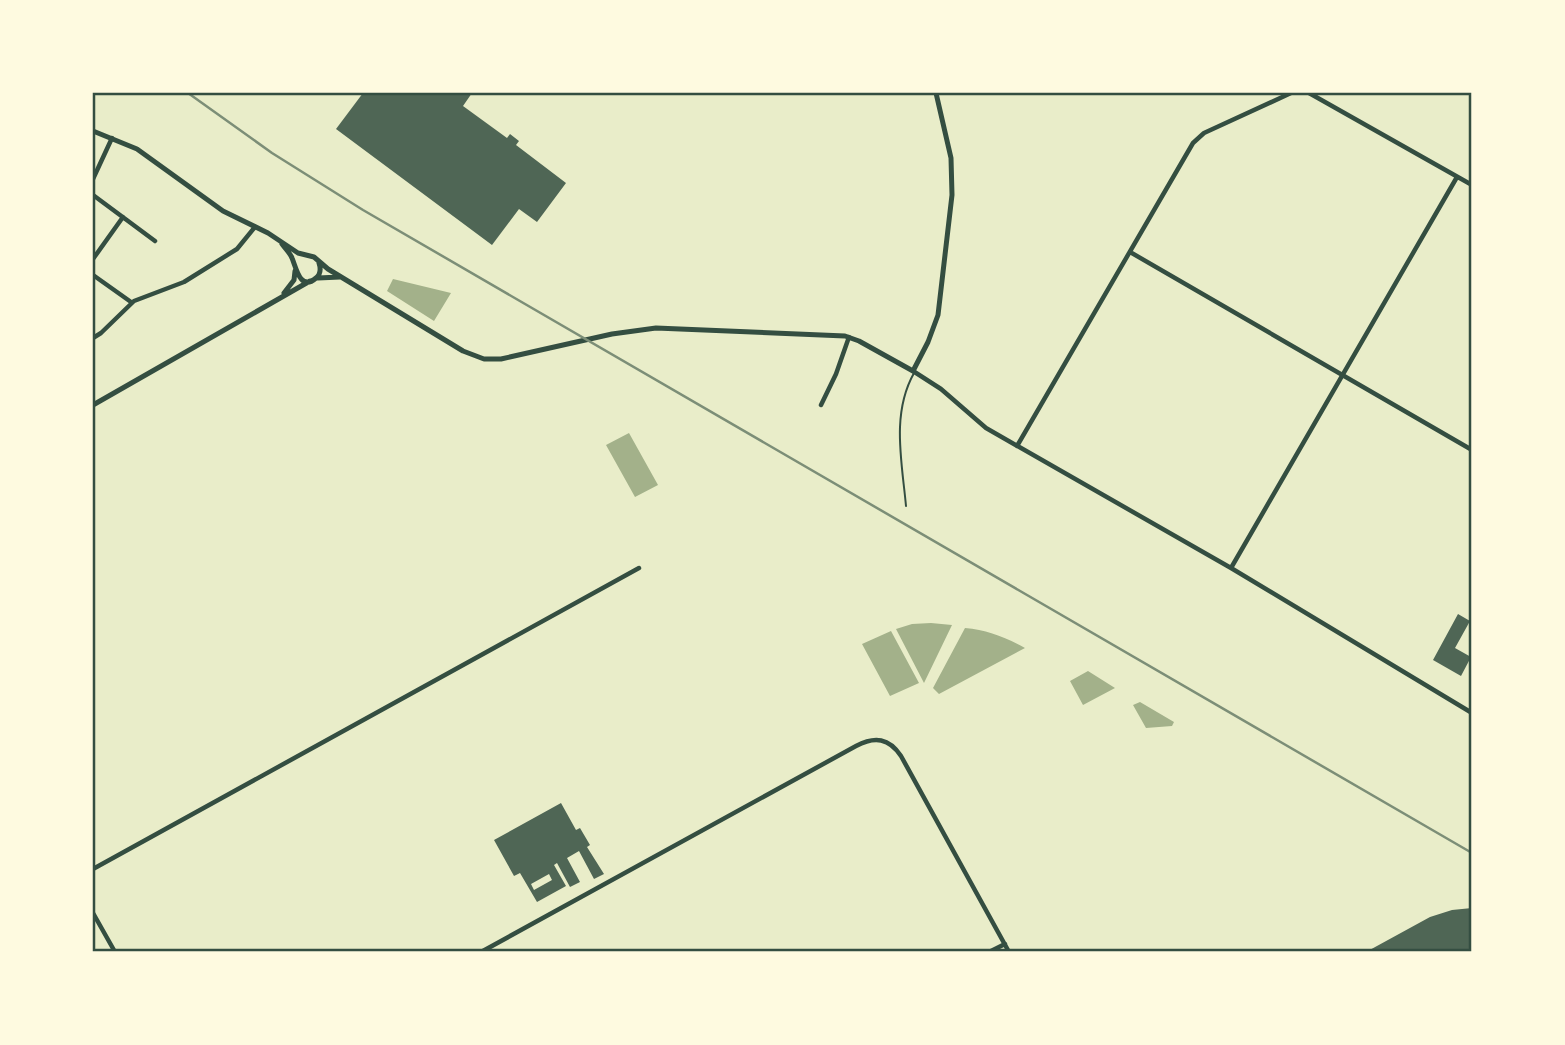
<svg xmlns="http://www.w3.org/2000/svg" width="1565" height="1045" font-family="Cabin,sans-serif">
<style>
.water{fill:#a3b18a}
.building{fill:#4f6655;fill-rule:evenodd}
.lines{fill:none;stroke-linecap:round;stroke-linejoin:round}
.service{stroke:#344e41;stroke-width:2}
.minor{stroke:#344e41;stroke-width:4.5}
.tertiary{stroke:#344e41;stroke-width:5}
.rail{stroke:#7c8e77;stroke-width:2.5}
.neatline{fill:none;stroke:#344e41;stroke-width:2.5}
</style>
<rect width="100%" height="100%" fill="#e9edc9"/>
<path class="water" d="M393 279 451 293 434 321 387 291Z
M629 433 658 485 635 497 606 445Z
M931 623 952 625 924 683 896 629 912 624Z
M965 628C987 630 1005 637 1025 648L939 694 933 688Z
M891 631 919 683 890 696 862 644Z
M1088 671 1115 688 1083 705 1070 681Z
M1140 702 1174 722 1172 726 1146 728 1133 705Z"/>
<path class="building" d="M363 93H472L463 106 507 138 510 134 519 141 516 145 566 183 537 222 519 209 492 245 336 129Z
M1458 614 1470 621 1455 648 1471 657 1461 676 1433 660Z
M561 803 576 830 580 828 590 845 587 847 604 874 594 879 579 851 567 858 580 882 570 887 557 863 554 865 566 886 537 902 520 873 514 876 494 840ZM549 874 552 880 534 890 531 884Z
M1472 908V952H1366L1430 917 1452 910Z"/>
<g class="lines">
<path class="service" d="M906 506C902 462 891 414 914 373"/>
<path class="minor" d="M1309 93 1472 185
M93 179 112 138
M93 195 155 241
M1130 252 1472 450
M93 259 123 217
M93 275 131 302
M93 338 101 333 134 301 184 282 237 249 255 227
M913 371 941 389 986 428 1231 568 1472 713
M821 405 836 374 849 337
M1017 446 1193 143 1204 133 1291 93
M1231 568 1457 177
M93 869 639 568
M93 913 115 952
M481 952 856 746C875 736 889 738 901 756L1009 952
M989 952 1005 944"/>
<path class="tertiary" d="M93 131 137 149 223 211 268 233 298 253 314 257 328 269 463 351 484 359H501L612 334 656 328 845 336 859 341 913 371 928 342 938 315 952 195 951 158 936 93
M282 244C286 249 290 253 292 258 296 267 300 292 316 278 321 274 321 269 319 263
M318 278 340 277
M284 293 294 280 295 271
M93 405 310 281"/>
<path class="rail" d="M188 93 272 153 363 210 1472 853"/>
</g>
<rect width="1565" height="1045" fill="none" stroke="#fefae0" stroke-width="189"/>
<rect x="94" y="94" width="1376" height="856" class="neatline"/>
</svg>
